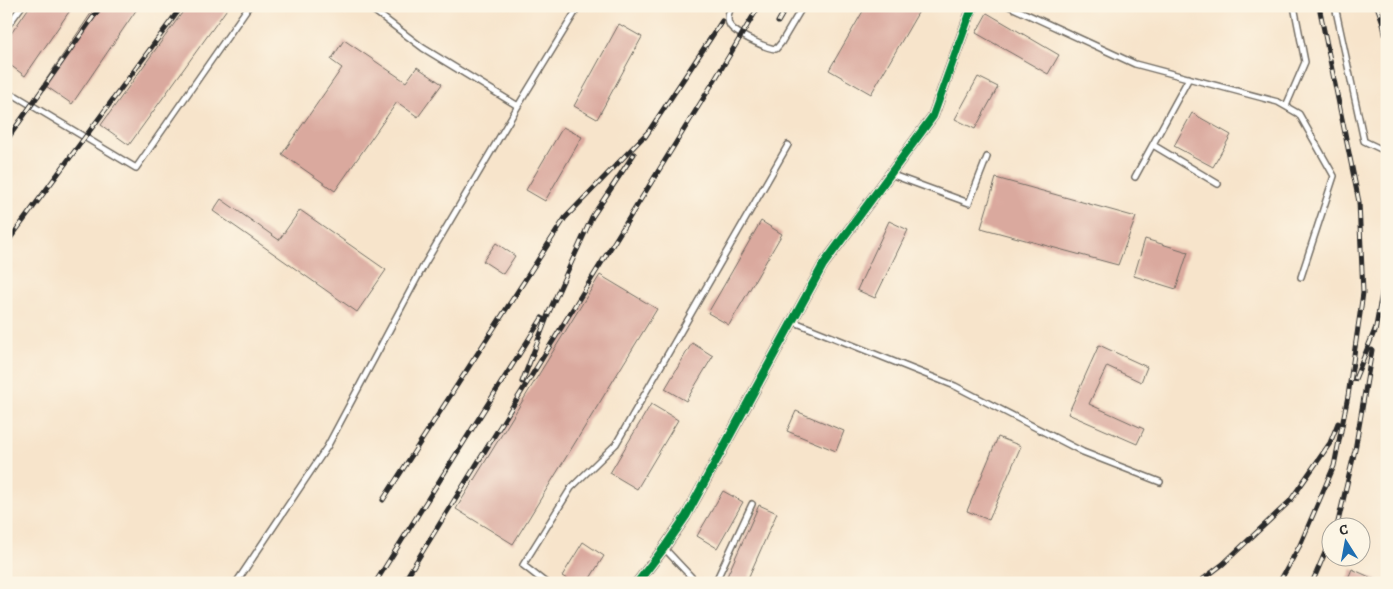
<svg xmlns="http://www.w3.org/2000/svg" width="1393" height="589" font-family="Alegreya,serif">
<style>
.building{fill:#daa99e}
.lines{fill:none;stroke-linecap:round;stroke-linejoin:round}
.service-casing{stroke:#726c63;stroke-width:8}
.minor-casing{stroke:#726c63;stroke-width:12}
.service{stroke:#fff;stroke-width:5}
.minor{stroke:#fff;stroke-width:10}
.rail-casing{stroke:#2b2b2b;stroke-width:5}
.rail{stroke:#fcf5e5;stroke-width:3;stroke-dasharray:9;stroke-linecap:butt}
.cycleway-casing{stroke:#fcf5e5;stroke-width:11}
.cycleway{stroke:#00873e;stroke-width:8}
</style>
<rect width="100%" height="100%" fill="#fcf5e5"/>
<filter id="ink" filterUnits="userSpaceOnUse"><feTurbulence type="fractalNoise" baseFrequency=".02" numOctaves="2"/><feDisplacementMap in="SourceGraphic" scale="10" xChannelSelector="R" yChannelSelector="G"/><feConvolveMatrix kernelMatrix="1 2 1 2 8 2 1 2 1" color-interpolation-filters="sRGB"/></filter>
<filter id="wash" filterUnits="userSpaceOnUse"><feTurbulence type="fractalNoise" baseFrequency=".0096" numOctaves="4" result="noise"/><feDisplacementMap in="SourceGraphic" scale="20" xChannelSelector="R" yChannelSelector="G"/><feGaussianBlur stdDeviation="1.12" result="paint"/><feColorMatrix in="noise" values="0 0 0 0 0 0 0 0 0 0 0 0 0 0 0 0 0 1.4 0 .05"/><feComposite in="paint" operator="in"/></filter>
<g filter="url(#wash)">
<rect width="100%" height="100%" fill="#f7e4cb"/>
<g id="blocks">
<path class="building" d="M30 6H73L25 76 6 62V41Z
M96 6H139L72 104 43 84Z
M187 6H229L129 145 101 125Z
M866 6H922L871 94 829 70Z
M987 13 1059 55 1048 74 976 33Z
M619 24 642 37 597 119 574 106Z
M344 40 406 82 417 67 442 84 418 117 397 102 335 191 282 154 342 68 331 60Z
M978 77 998 87 975 129 955 119Z
M1192 113 1231 135 1213 167 1174 146Z
M563 127 582 137 545 201 526 190Z
M996 178 1136 217 1118 265 981 228Z
M221 199 279 240 300 210 386 270 357 312 213 211Z
M761 221 782 234 729 325 708 313Z
M889 221 908 230 875 298 857 290Z
M1145 239 1188 252 1176 289 1134 276Z
M496 243 515 256 503 274 483 261Z
M600 275 657 309 513 544 456 509Z
M692 343 713 356 686 401 665 389Z
M1099 345 1147 367 1141 382 1107 366 1089 404 1144 429 1137 444 1068 414Z
M651 404 678 420 637 489 610 473Z
M796 411 844 431 836 451 787 431Z
M998 437 1021 446 989 520 967 511Z
M723 491 743 502 717 548 697 536Z
M759 505 777 513 746 583H724Z
M583 542 604 556 587 583H574L562 576Z
M1352 569 1383 583H1346Z"/>
</g>
</g>
<g filter="url(#ink)">
<use href="#blocks" fill-opacity="0" stroke="#726c63" stroke-width="1"/>
<g class="lines">
<defs>
<path id="service" d="M732 6C721 25 734 31 749 39 758 43 765 48 776 49L781 43 803 6
M1009 6 1135 64 1278 102 1299 114 1334 176 1301 277
M1335 6 1364 141 1387 152
M6 28 22 6
M6 95 16 96 136 168 249 6
M518 106 579 6
M1286 106 1305 62 1294 6
M1153 145 1218 184
M890 174 969 203 987 157
M1135 177 1189 78
M792 321 955 386 1083 452 1160 482
M664 548 697 583
M236 583 327 447 424 265 518 106 423 48 368 6
M546 583 523 565 571 488 616 444 788 145
M715 583 752 504"/>
<path id="minor" d="M637 583 664 548 686 516 823 265 933 116 972 8"/>
</defs>
<use href="#service" class="service-casing"/>
<use href="#minor" class="minor-casing"/>
<use href="#service" class="service"/>
<use href="#minor" class="minor"/>
<defs>
<path id="rail" d="M1377 6 1383 23 1387 44
M778 22 787 6
M645 137 722 21
M6 141 101 6
M6 244 182 6
M1375 332 1387 266
M1355 379 1376 327
M522 382 549 312 592 217 634 154
M383 500 565 218 648 132
M1337 526 1355 450 1372 350
M375 583 542 318
M403 583 711 86 759 6
M1198 583 1223 564 1290 501 1330 443 1338 423
M1279 583 1300 545 1334 466 1348 396 1363 293 1359 202 1319 6
M1312 583 1330 541"/>
</defs>
<use href="#rail" class="rail-casing"/>
<use href="#rail" class="rail"/>
<defs>
<path id="cycleway" d="M637 583 664 548 686 516 823 265 933 116 972 8"/>
</defs>
<use href="#cycleway" class="cycleway-casing"/>
<use href="#cycleway" class="cycleway"/>
</g>
</g>
<rect width="1393" height="589" fill="none" stroke="#fcf5e5" stroke-width="25"/>
<g transform="translate(1346 542) rotate(349)"><circle r="24" fill="#fcf5e5" stroke="#a8a49b"/>
<path d="M0-4L9 19L0 12L-9 19Z" fill="#1f6fb2"/>
<text y="-8" font-size="14" font-weight="bold" text-anchor="middle" fill="#2b2b2b">С</text>
</g>
</svg>
